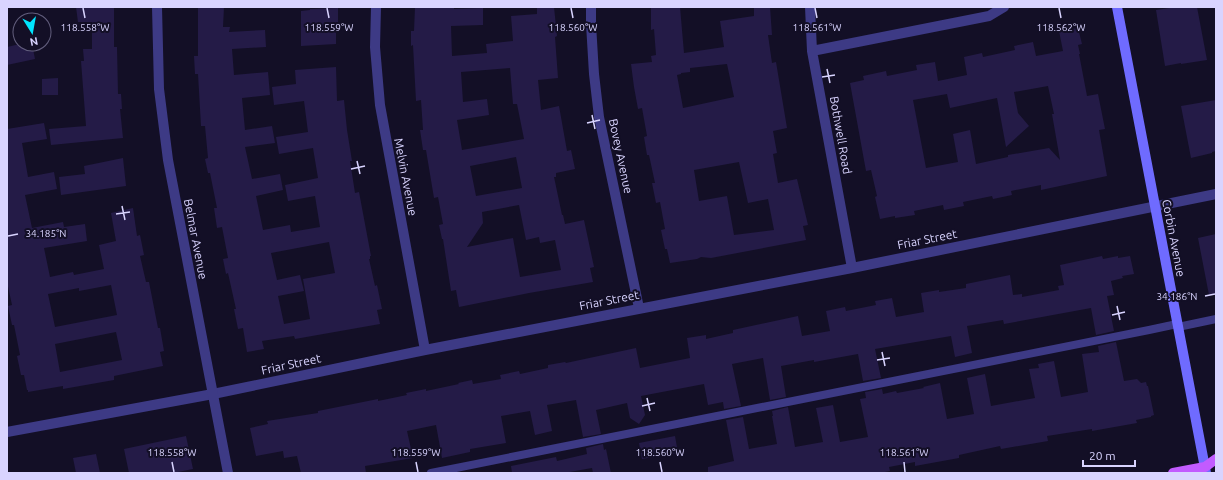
<svg xmlns="http://www.w3.org/2000/svg" width="1223" height="480" font-family="Ubuntu,sans-serif">
<style>
.building{fill:#241b47;fill-rule:evenodd}
.lines{fill:none;stroke-linecap:round;stroke-linejoin:round}
.service{stroke:#3d3a85;stroke-width:8}
.minor{stroke:#3d3a85;stroke-width:10}
.tertiary{stroke:#3d3a85;stroke-width:10}
.secondary{stroke:#6f6bff;stroke-width:10}
.primary{stroke:#c25bff;stroke-width:10}
.ticks{fill:none;stroke:#d9d4ff;stroke-width:1.5}
.labels{text-anchor:middle;dominant-baseline:central;stroke-width:4;stroke-linejoin:round;paint-order:stroke}
.street-label{font-size:12px;fill:#d9d4ff;stroke:#130f26}
.ticks-label{font-size:10px;text-anchor:middle;fill:#d9d4ff;stroke:#130f26;stroke-width:4;stroke-linejoin:round;paint-order:stroke}
</style>
<rect width="100%" height="100%" fill="#130f26"/>
<path class="building" d="M76 7H114V47H117L118 94H121L122 109H120L123 138 51 145 49 129 86 126 81 61H84L83 49H92V22H78Z
M198 7H224L223 27H230L229 32 265 30 266 47 232 49 234 75 268 72 270 95 242 98 245 130 272 126 275 143 245 147 252 179 280 174 283 190 256 196 263 230 290 225 291 232 320 227 315 196 288 201 285 185 318 178 313 148 279 154 276 137 308 132 304 101 274 105 272 87 296 84 295 70 336 67 337 101 344 100 347 130 352 161H350L355 193 359 192 371 256H370V259H369L375 286 377 285 382 309 377 310 380 324 295 339 294 336 262 341 264 349 247 352 243 328 238 329 234 309H236L228 273 226 274 223 259 228 258 222 227 217 228 214 208H217L210 173H208L205 159 208 158 205 126H201L198 74H195L194 56H198ZM329 242 335 273 303 279 310 319 284 324 278 296 304 291 300 275 277 280 271 253Z
M415 7H454V9L483 8V25L451 26 452 56 487 53 486 44 513 41 511 16 537 14V7H554L557 36 555 37 558 78 538 80 541 110 559 106 567 151 571 150 575 169 556 173V177H554L562 215H563L565 224 584 220 594 267 590 268 593 282 529 293 459 307 456 290 451 291 443 239H442L439 225 443 224 438 197 434 198 426 150H423L420 130H423L421 100 416 101 413 45 411 46V31H414ZM510 68 513 104H517L524 139 462 150 457 120 489 115 487 99 463 102 461 72ZM516 157 522 188 476 196 470 166ZM519 205 526 240 539 237 540 243 555 240 561 270 520 277 513 238 467 247 483 223 482 212Z
M651 7H680L684 53 724 47 720 21 754 16V7H770L772 35H768L772 63 776 62 787 128 773 131 777 153 773 154 778 183 797 179 808 225 803 226 806 240 711 258 701 257 697 259 670 263 667 249H665L661 230 665 229 660 202 656 203 652 183H655L649 155H647L644 137 647 136 642 108 638 109 634 87 631 64 652 62 651 56 656 55 654 29 651 30ZM727 64 734 97 683 108 677 75 681 74V73L690 72V68ZM739 162 748 203 768 199 774 230 734 235 727 196 699 201 694 170Z
M1176 7H1197L1207 60 1181 64V63L1165 66 1156 10Z
M338 8V22H336V44L301 46V11L310 10V9Z
M1078 28 1082 44 1078 45 1080 54H1079L1087 96 1098 94 1105 129 1099 130 1107 176 1041 190V185L1011 191 1012 195 993 199 992 196 963 202 964 206 944 210 943 205 914 211 915 215 895 218V216L880 219 875 197 877 196 871 170 866 171 850 83 864 80 863 76 886 71 887 76 917 70 916 65 935 62 938 81 967 75 964 57 982 53 983 57 1015 50 1014 46 1033 42 1036 56 1063 51 1059 31ZM1048 86 1054 114H1052L1060 160 1049 148 1008 155V157L976 164 970 130 953 134 958 162 926 168 913 100 947 94 950 108 997 98 1006 147 1029 126 1018 113 1014 92Z
M20 44H32L35 59 7 65V47Z
M58 78V95H42V79Z
M1216 100V151L1212 152V153L1191 158 1181 106Z
M44 123 47 139 22 143 28 177 54 172 57 189 25 195 32 228 63 222 64 227 85 224 87 241 44 248 50 277 73 272 74 275 104 269 99 245 116 241 111 213 133 208 137 236 140 235 144 255 140 256 146 282H149L158 328H160L164 351 160 352 163 366 114 376V380L63 389V386L28 392V390H27L24 375H21L17 356 20 355 14 325H12L8 306 12 305 7 282V129ZM111 285 117 315 55 327 48 294 79 288V291ZM116 332 122 360 60 372 55 344Z
M123 158 126 186 61 195 59 177 85 174 84 166Z
M1216 234V294L1209 295 1198 238Z
M1102 256 1103 259 1118 256V258L1130 256 1134 274 1122 276 1123 278 1111 281 1114 295 1107 296 1114 331 1096 335 1091 308 1004 324 1003 320 967 326 972 353 955 357 951 336 875 349 881 378 863 381 858 354 814 362V360L781 366 786 397 770 400 763 358 732 364 741 406 724 409 723 402 708 405 704 384 641 396 645 415 639 424 630 418 627 403 596 410 601 434 583 437 576 400 547 405 552 431 535 435 530 411 501 416 506 443 470 449V452L442 458 436 425 407 431 413 458 365 466 366 473H301L297 456 284 458 283 451 256 456 250 428 268 424 267 421 318 413V411L378 399V401L407 395 406 393 426 389V391L459 384 458 383 472 380 473 384 501 379 500 375 519 371 520 374 548 368V365L565 362 566 363 636 348 640 368 690 358 687 338 706 335V339L733 333V330L798 316 802 336 830 331 826 311 845 307 846 311 876 305 875 301 892 298 896 317 924 312 921 293 939 290V292L966 288V284L1010 275 1013 295 1022 294V297L1059 290 1058 286 1064 285 1060 265Z
M1116 342 1124 381 1137 379 1141 383 1146 382 1147 386H1148L1154 415 1151 416V417L1136 420 1137 423 1092 431V429L1047 436 1048 441 1001 449 1000 446 959 455V458L915 466V462L889 467 890 471 880 473H708V467L734 461 726 420 743 417 749 449 777 444 772 416H773L772 411 788 407 795 447 823 442 816 408 833 405 840 442 868 437 860 399 866 398 865 392 882 389 883 394 896 391 897 393 924 388 923 387 940 383 947 419 974 414 967 378 985 374 991 406 1035 398 1029 369 1039 368 1038 364 1054 361 1061 397 1088 392 1082 354 1099 352 1098 346Z
M186 436 193 469 173 473H129L124 449Z
M675 436 678 453 642 459 639 443Z
M603 444 604 450 606 449 611 473H593L592 468 564 473H512L511 466 556 457 557 461 587 454 586 448Z
M96 454 100 473H76L73 458Z"/>
<g class="lines">
<path class="service" d="M1178 327 1216 319
M431 473 1149 330 1177 324"/>
<path class="minor" d="M376 7 375 47 380 105 425 350
M591 7V24L594 74 599 117 639 308
M810 7 812 51 852 268
M812 51 989 16 1004 7
M7 432 213 394 425 350 852 268 1216 194"/>
<path class="tertiary" d="M157 7 159 89 168 160 228 473"/>
<path class="secondary" d="M1117 7 1206 473"/>
<path class="primary" d="M1173 473 1205 467 1216 459"/>
</g>
<path class="ticks" d="M83 8 85 18M327 8 329 18M571 8 573 18M815 8 817 18M1059 8 1061 18M827 69 830 83M822 77 835 75M592 115 595 129M587 123 600 120M357 161 360 174M351 169 365 166M122 206 125 220M116 214 130 212M8 236 18 234M1205 296 1215 294M1117 306 1120 320M1112 315 1125 312M882 352 885 366M877 360 890 358M647 398 650 411M642 406 655 403M172 462 174 472M416 462 418 472M660 462 662 472M904 462 905 472"/>
<g class="labels">
<g class="street-label">
<text transform="translate(841 135) rotate(80)">Bothwell Road</text>
<text transform="translate(621 156) rotate(78)">Bovey Avenue</text>
<text transform="translate(406 177) rotate(79)">Melvin Avenue</text>
<text transform="translate(1174 238) rotate(79)">Corbin Avenue</text>
<text transform="translate(196 239) rotate(79)">Belmar Avenue</text>
<text transform="translate(927 239) rotate(-11)">Friar Street</text>
<text transform="translate(609 300) rotate(-11)">Friar Street</text>
<text transform="translate(291 364) rotate(-12)">Friar Street</text>
</g>
</g>
<g class="ticks-label">
<text x="85" y="31">118.558°W</text>
<text x="329" y="31">118.559°W</text>
<text x="573" y="31">118.560°W</text>
<text x="817" y="31">118.561°W</text>
<text x="1061" y="31">118.562°W</text>
<text x="46" y="237">34.185°N</text>
<text x="1177" y="300">34.186°N</text>
<text x="172" y="456">118.558°W</text>
<text x="416" y="456">118.559°W</text>
<text x="660" y="456">118.560°W</text>
<text x="904" y="456">118.561°W</text>
</g>
<rect width="1223" height="480" fill="none" stroke="#d9d4ff" stroke-width="16"/>
<g transform="translate(32 32) rotate(169)"><circle r="19" fill="#130f26" stroke="#625e7d"/>
<path d="M0-3L7 15L0 10L-7 15Z" fill="#00e5ff"/>
<text y="-6" font-size="11" font-weight="bold" text-anchor="middle" fill="#d9d4ff">N</text>
</g>
<path d="M1083 460v6h52v-6" fill="none" stroke="#d9d4ff" stroke-width="2"/>
<text x="1089" y="460" font-size="12" fill="#d9d4ff" stroke="#130f26" stroke-width="3" paint-order="stroke">20 m</text>
</svg>
